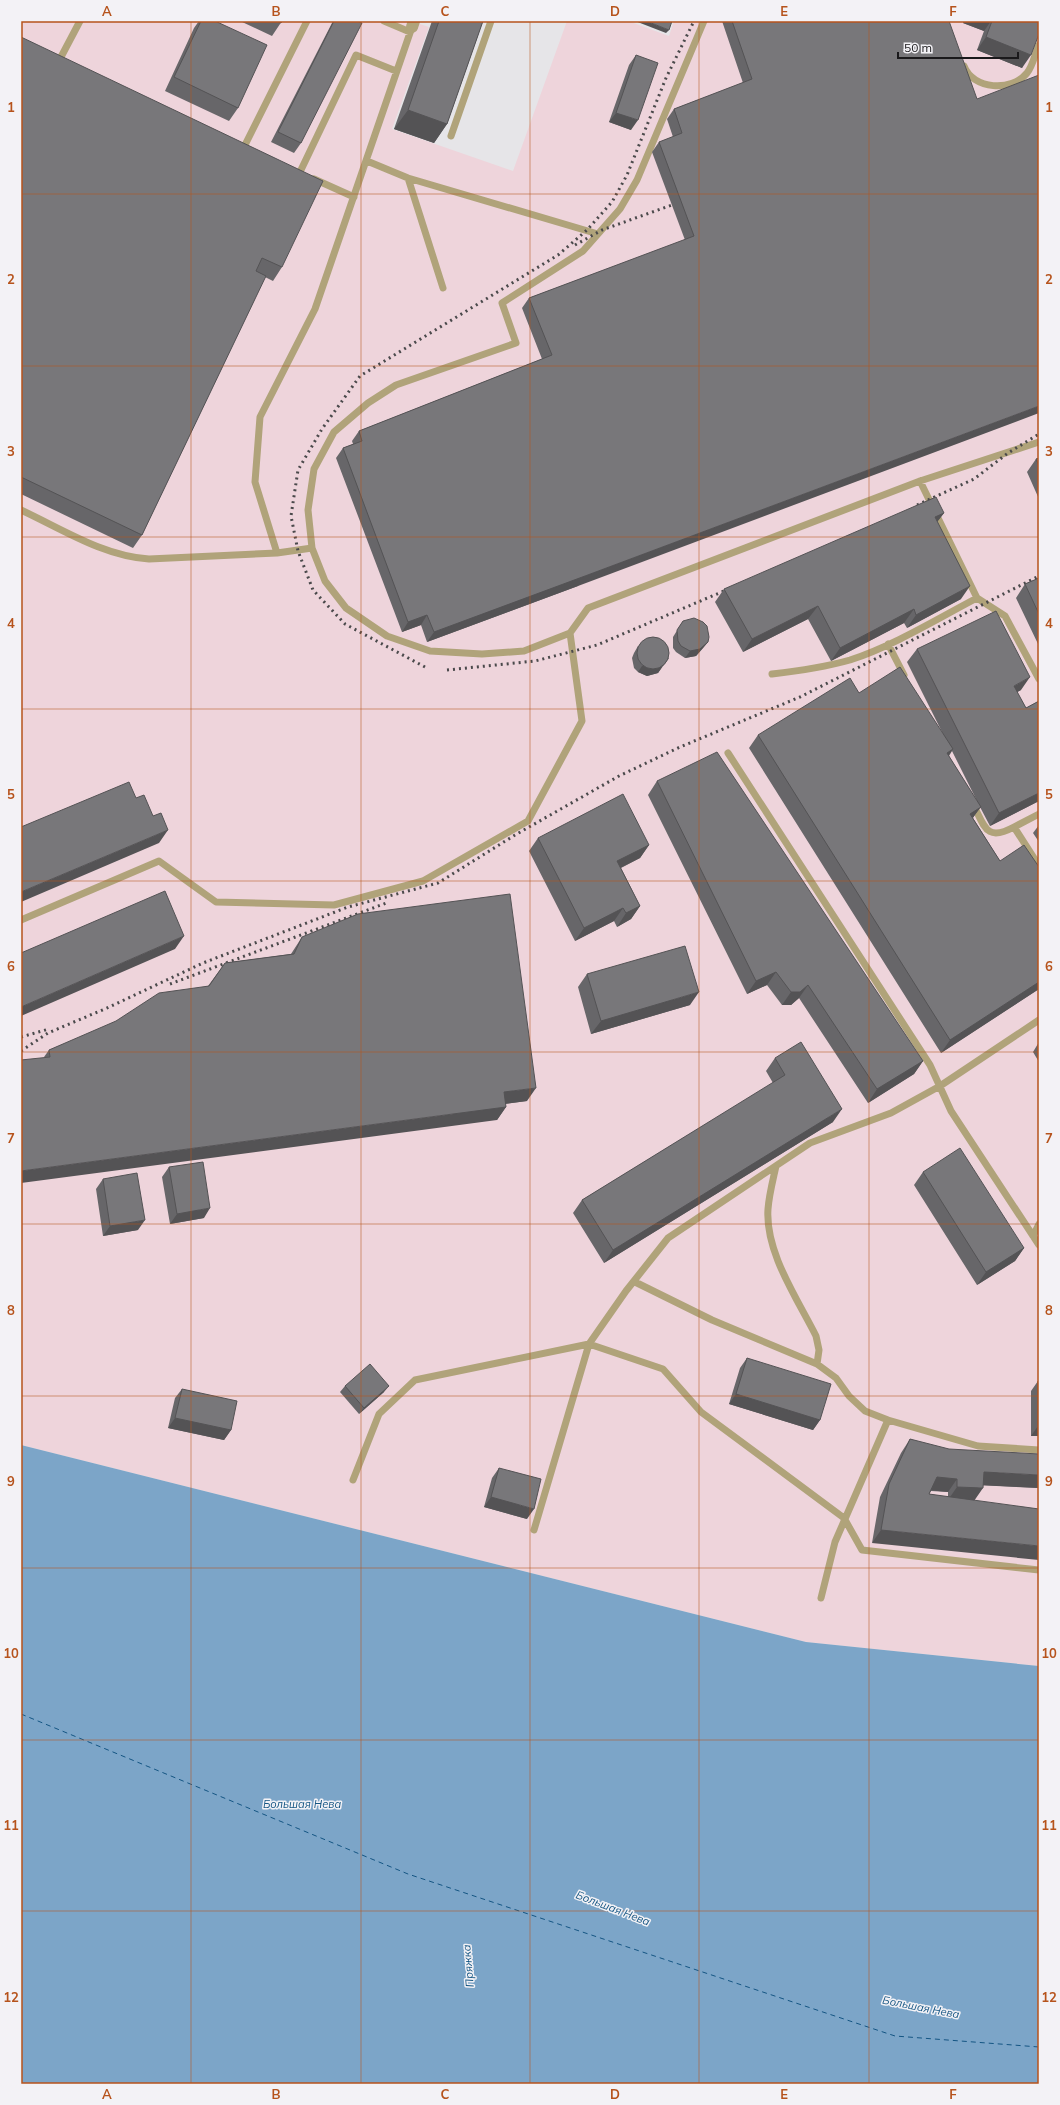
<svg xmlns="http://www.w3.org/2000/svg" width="1060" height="2105" font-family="Mulish,sans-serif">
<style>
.industrial{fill:#eed4db}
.water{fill:#7ca5c8}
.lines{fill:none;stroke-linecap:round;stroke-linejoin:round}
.ferry{stroke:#145583;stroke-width:1;stroke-dasharray:5 4;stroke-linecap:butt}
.lane{stroke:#b0a37a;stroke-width:7}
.street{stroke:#b0a37a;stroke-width:12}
.rail{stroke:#4a494b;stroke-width:3;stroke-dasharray:2 4;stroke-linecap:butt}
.wall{fill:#676669;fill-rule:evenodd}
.shaded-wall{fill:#545355}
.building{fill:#78777a;stroke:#545355}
.grid{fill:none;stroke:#b6531c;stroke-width:1;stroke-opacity:0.55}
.labels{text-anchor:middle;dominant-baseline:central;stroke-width:3;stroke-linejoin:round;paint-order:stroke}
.water-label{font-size:11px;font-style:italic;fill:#145583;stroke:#f3f2f6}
.neatline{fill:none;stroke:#b6531c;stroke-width:1.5}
.grid-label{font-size:13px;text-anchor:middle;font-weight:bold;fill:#b6531c}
</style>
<rect width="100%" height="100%" fill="#e6e5e8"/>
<path class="industrial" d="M21 21H411L429 27 392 129 513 171 567 21H628L669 36 674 21H1039V1666L806 1642 21 1445Z"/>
<path class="water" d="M21 1445 806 1642 1039 1666V2084H21Z"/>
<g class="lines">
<path class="ferry" d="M21 1714 408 1874 895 2036 1039 2047"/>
<path class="lane" d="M384 21 410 32
M704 21 637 180 620 209 583 251 502 303 516 343 396 385 368 403 334 432 314 469 308 510 312 548 325 581 346 608 387 636 430 651 482 654 524 651 570 633 588 608 920 481 1039 442
M61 57 80 21
M964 66C973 90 1012 92 1027 73 1033 66 1035 53 1039 45
M451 136 491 21
M245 145 307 21
M367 161 408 178 598 234
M300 172 356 55 396 71
M408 178 443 288
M314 179 354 197
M920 481 977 598 1005 616 1039 679
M21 510C62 529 103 556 149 559L277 553
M312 548 277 553 255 482 260 417 315 309 412 27
M888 644 904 675
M772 674C799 671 825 667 850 660 893 646 937 619 977 598
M728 753 930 1065 951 1111 1039 1245
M973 804C985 827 986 842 1014 827
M1039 814 1014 827 1039 866
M21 920 159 861 216 902 334 905 423 881 528 821 582 721 570 633
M776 1166C773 1180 769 1195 768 1209 765 1252 797 1298 816 1336L819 1350 817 1364
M1033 1236 1039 1224
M635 1282 712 1320 817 1364 836 1378 849 1396 865 1411 888 1420
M353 1480 379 1414 415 1380 589 1344 663 1369 701 1412 844 1518 862 1550 1039 1570
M534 1530 589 1344 626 1291 668 1238 810 1143 891 1113 940 1086 1039 1020
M821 1598 835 1542 888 1420 978 1446 1039 1450"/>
<path class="street" d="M412 27 414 21"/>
<path class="rail" d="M575 245 602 230 672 205
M917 505 974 479 1008 453 1039 434
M425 667 345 624 313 590 298 551 291 516 298 470 322 429 360 376 558 255 587 230 612 202 627 175 666 78 694 21
M447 670 535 661 597 645 731 588
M170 984 389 902
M21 1037 49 1029
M21 1051 48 1033 107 1008 203 963 348 907 438 883 515 835 619 776 680 747 800 697 1039 576"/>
</g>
<path class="wall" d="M199 21H215L238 108 229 121 165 91 194 28Z
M240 21H282L272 36Z
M333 21H357L301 143 294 153 271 142Z
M432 21H483L447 124 434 143 394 129Z
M722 21H949L578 586 427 642 421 625 402 632 336 458 343 448 353 444 352 441 359 431 542 359 522 308 529 298 685 240 652 152 659 142 673 137 667 119 674 109 743 83Z
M964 21H1039L1022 68 977 50 984 31 963 23Z
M21 37 282 267 273 281 265 277 142 535 133 548 21 494Z
M636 55 631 130 609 122 629 65Z
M1039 458V499L1027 472 1036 459Z
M944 513 937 522 961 599 907 628 904 623 831 661 808 619 743 652 715 602 724 589Z
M1039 578V646L1016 598 1025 584Z
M683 621 708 642 703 648 696 656 685 658 676 652 673 648V637Z
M638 646 669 658 658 673 647 676 638 672 634 668 632 658 634 653Z
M917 649 1021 690 1017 692 1026 708 1039 701V801L990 826 980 807 973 818 1000 861 1039 867V989L941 1053 749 748 758 735 944 736 907 662ZM952 751 979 805 949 756Z
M657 781 923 1061 914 1074 868 1103 799 998 791 1005H782L767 985 747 994 648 795Z
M1039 825V842L1033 833Z
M538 838 649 845 640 858 621 868 640 906 631 919 617 927 614 921 575 941 529 851Z
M302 937 527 1101 505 1104 506 1107 497 1120 44 1057 49 1050 208 986 225 963 291 954Z
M587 974 690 1005 591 1034 578 987Z
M1039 1042V1062L1033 1052Z
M775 1058 833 1122 604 1263 573 1213 582 1200 773 1083 766 1071Z
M169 1167 204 1218 170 1224 162 1177Z
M923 1172 1024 1248 1015 1261 977 1285 914 1185Z
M103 1179 138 1230 103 1236 96 1189Z
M747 1358 820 1420 813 1430 729 1404 740 1368Z
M1038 1381 1039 1436H1031V1391Z
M345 1386 384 1392 359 1414 340 1392Z
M182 1389 231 1430 224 1440 168 1428 175 1398Z
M910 1439 1039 1488 983 1485 872 1543 880 1497 901 1453ZM931 1491 948 1492V1497L929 1494Z
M499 1468 527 1519 484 1507 492 1478Z"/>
<path class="shaded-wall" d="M635 21H646L669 30 666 33Z
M964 21H991L984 31 963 23Z
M986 37 1031 55 1022 68 977 50Z
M408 110 447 124 434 143 394 129Z
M616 113 638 120 631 130 609 122Z
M1039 406V413L578 586 427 642 434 632Z
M944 513 934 526 935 517Z
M970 586 961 599 907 628 916 615Z
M818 606 808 619 743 652 752 639Z
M914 609 904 623 831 661 840 648Z
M427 615 421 625 402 632 408 622Z
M708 642 703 648 696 656 685 658 690 651Z
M642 666 662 667 658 673 647 676 638 672Z
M1030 677 1021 690 1005 699 1014 686Z
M953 749 944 762 947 753Z
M1039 793V801L990 826 999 813Z
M981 807 971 820 970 814Z
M168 830 159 843 21 902V892Z
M649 845 640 858 608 874 617 861Z
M640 906 631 919 617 927 626 913Z
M623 908 614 921 575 941 584 928Z
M184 936 175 949 21 1016V1007Z
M776 972 767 985 747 994 756 981Z
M1039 982V989L941 1053 950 1040Z
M808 985 799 998 791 1005H782L791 992Z
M699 992 690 1005 591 1034 601 1021Z
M923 1061 914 1074 868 1103 877 1089Z
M536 1088 527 1101 495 1105 504 1092Z
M506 1107 497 1120 21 1183V1171Z
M842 1109 833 1122 604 1263 613 1250Z
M210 1208 204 1218 170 1224 177 1214Z
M145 1220 138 1230 103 1236 110 1226Z
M1024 1248 1015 1261 977 1285 986 1272Z
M389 1386 384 1392 359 1414 364 1408Z
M736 1394 820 1420 813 1430 729 1404Z
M175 1418 231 1430 224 1440 168 1428Z
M1038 1426H1039V1436H1031Z
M984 1472 1039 1475V1488L975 1485Z
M937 1477 957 1479 948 1492 928 1490Z
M957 1487 983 1488 974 1501 948 1500Z
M491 1497 534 1509 527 1519 484 1507Z
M881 1530 1039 1546V1560L872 1543Z"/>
<path class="building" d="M201 21H215L267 45 238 108 174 77Z
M277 21H282L281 23Z
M334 21H357L362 23 301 143 278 132Z
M439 21H483L447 124 408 110Z
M646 21H672L669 30Z
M732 21H949L977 99 1039 75V406L585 576 434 632 427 615 408 622 343 448 362 441 359 431 552 355 529 298 694 236 659 142 682 133 674 109 752 79Z
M992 21H1039V34L1031 55 986 37Z
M21 37 323 181 282 267 262 258 256 271 266 276 142 535 21 477Z
M636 55 658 63 638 120 616 113Z
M1039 458V466L1036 459Z
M936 497 944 513 935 517 970 586 916 615 914 609 840 648 818 606 752 639 724 589Z
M1039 578V614L1025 584Z
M996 611 1030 677 1014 686 1026 708 1039 701V793L999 813 917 649Z
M694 618 703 622 707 626 709 637 708 642 700 649 690 651 681 646 678 641 677 630 683 621Z
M637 653a16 16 0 1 1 32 0a16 16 0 1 1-32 0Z
M900 667 953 749 947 753 981 807 970 814 1000 861 1024 845 1039 867V982L950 1040 758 735 850 678 859 693Z
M717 752 923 1061 877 1089 808 985 800 992H791L776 972 756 981 657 781Z
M129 782 136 798 144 795 153 816 161 813 168 830 21 892V827Z
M623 794 649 845 617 861 640 906 626 913 623 908 584 928 538 838Z
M165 891 184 936 21 1007V953Z
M510 894 536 1088 504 1092 506 1107 21 1171V1060L50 1057 49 1050 116 1021 159 993 209 986 225 963 294 954 302 937 358 914Z
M685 946 699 992 601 1021 587 974Z
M801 1042 842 1109 613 1250 582 1200 785 1075 775 1058Z
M960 1148 1024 1248 986 1272 923 1172Z
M203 1162 210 1208 177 1214 169 1167Z
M137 1173 145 1220 110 1226 103 1179Z
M747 1358 831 1384 820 1420 736 1394Z
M370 1364 389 1386 364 1408 345 1386Z
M1038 1381H1039V1426H1038Z
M182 1389 237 1401 231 1430 175 1418Z
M910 1439 949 1449 1039 1454V1475L984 1472 983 1488 957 1487V1479L937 1477 929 1494 1039 1509V1546L881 1530 889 1484Z
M499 1468 541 1479 534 1509 491 1497Z"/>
<path class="grid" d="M191 21V2084M361 21V2084M530 21V2084M699 21V2084M869 21V2084M21 194H1039M21 366H1039M21 537H1039M21 709H1039M21 881H1039M21 1052H1039M21 1224H1039M21 1396H1039M21 1568H1039M21 1740H1039M21 1911H1039"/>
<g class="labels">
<g class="water-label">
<text x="302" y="1804">Большая Нева</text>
<text transform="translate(613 1908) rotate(21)">Большая Нева</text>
<text transform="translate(468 1966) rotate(-95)">Пряжка</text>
<text transform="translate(921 2007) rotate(11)">Большая Нева</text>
</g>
</g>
<rect width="1060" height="2105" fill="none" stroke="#f3f2f6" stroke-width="44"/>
<path d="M898 52v6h120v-6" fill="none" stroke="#1a191b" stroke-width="2"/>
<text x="904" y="52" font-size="12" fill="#1a191b" stroke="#f3f2f6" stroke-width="3" paint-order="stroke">50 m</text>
<rect x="22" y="22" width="1016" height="2061" class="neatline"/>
<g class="grid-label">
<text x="107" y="16">A</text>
<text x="276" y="16">B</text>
<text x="445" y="16">C</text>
<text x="615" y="16">D</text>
<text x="784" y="16">E</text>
<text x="953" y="16">F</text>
<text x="11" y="112">1</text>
<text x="1049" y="112">1</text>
<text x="11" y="284">2</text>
<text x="1049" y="284">2</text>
<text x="11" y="456">3</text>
<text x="1049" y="456">3</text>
<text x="11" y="628">4</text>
<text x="1049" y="628">4</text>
<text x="11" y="799">5</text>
<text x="1049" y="799">5</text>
<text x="11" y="971">6</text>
<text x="1049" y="971">6</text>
<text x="11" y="1143">7</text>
<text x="1049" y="1143">7</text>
<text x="11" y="1315">8</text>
<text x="1049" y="1315">8</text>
<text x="11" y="1486">9</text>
<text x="1049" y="1486">9</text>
<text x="11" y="1658">10</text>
<text x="1049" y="1658">10</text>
<text x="11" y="1830">11</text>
<text x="1049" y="1830">11</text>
<text x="11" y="2002">12</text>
<text x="1049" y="2002">12</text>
<text x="107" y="2099">A</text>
<text x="276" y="2099">B</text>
<text x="445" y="2099">C</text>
<text x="615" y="2099">D</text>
<text x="784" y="2099">E</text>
<text x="953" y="2099">F</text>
</g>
</svg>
